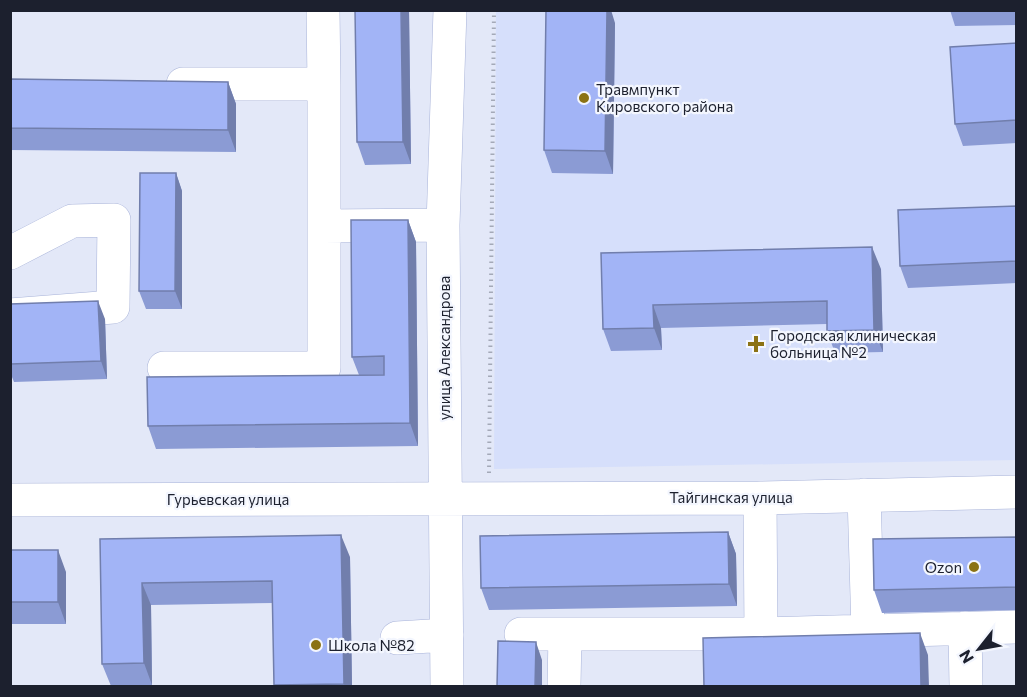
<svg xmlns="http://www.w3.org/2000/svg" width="1027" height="697" font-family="Commissioner,sans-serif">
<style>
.built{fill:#d6dffb}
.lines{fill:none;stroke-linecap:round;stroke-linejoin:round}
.minor-casing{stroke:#a8b3d9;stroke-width:34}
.path{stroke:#a4a9b8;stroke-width:4;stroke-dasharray:1.5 4.5;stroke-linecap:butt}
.minor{stroke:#fff;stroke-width:33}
.wall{fill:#8b9bd4}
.shaded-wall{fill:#717eac}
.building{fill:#a2b4f6;stroke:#717eac;stroke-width:1.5}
.poi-dot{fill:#8b7214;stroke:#f3f6fe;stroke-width:2}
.labels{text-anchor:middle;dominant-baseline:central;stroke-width:4.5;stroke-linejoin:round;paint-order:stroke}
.poi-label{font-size:15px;fill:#1c202e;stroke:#f3f6fe;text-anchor:start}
.street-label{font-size:15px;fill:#1c202e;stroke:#f3f6fe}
</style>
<rect width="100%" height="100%" fill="#e3e8f8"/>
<path class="built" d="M496 11H1016V460L494 469Z"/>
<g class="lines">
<defs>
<path id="minor" d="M183 84H324L323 10
M324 226 443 225
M10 253 72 221 114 220 113 307 10 315
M164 368H324V84
M864 495 868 630
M760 498 761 634
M10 500 760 498 1016 492
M965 628 966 686
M521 634H761L1016 627
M397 638 447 635
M447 686 443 225 450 10
M564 686 565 635"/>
</defs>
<use href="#minor" class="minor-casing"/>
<path class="path" d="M489 473 494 10"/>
<use href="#minor" class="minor"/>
</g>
<path class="wall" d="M409 10 411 164 365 165 357 142Z
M950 10H1017V25L955 26Z
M615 23 613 174 552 173 544 150Z
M1017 43V143L963 146 955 124Z
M10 79 228 82 236 104V152L10 150Z
M176 173 182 191V309H146L139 291Z
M1017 206V283L908 288 900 266Z
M408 220 416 242 418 446 156 449 148 426 359 375 352 357Z
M601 253 881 269 883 352 835 353 827 331V324L661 328 662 350 611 351 603 329Z
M10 304 105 319 107 379 14 382 10 372Z
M728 532 736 554 737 606 489 610 481 588Z
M1017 537V610L882 613 874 590Z
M100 539 350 557 352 687H275L273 603 151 605 152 685 111 686 102 664Z
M10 550 66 572V624H10Z"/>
<path class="shaded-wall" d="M401 10H409L411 164 403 142Z
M607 10H611L615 23 613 174 605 151Z
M228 82 236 104V152L228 130Z
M176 173 182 191V309L175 291Z
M408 220 416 242 418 446 410 423Z
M872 247 881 269 883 352 874 330Z
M98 301 105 319 107 379 101 361Z
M653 305 661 328 662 350 654 328Z
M728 532 736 554 737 606 729 584Z
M341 535 350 557 352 687H345L344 684Z
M58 550 66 572V624L58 602Z
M142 583 151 605 152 685 144 663Z
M920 633 928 655 929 687H921Z
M536 642 542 660V687H535Z"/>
<path class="building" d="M355 10H401L403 142H357Z
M546 10H607L605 151 544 150Z
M1017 43V120L955 124 950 47Z
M10 79 228 82V130L10 128Z
M140 173H176L175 291H139Z
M1017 206V261L900 266 898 210Z
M351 220H408L410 423 148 426 147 377 384 375V356L352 357Z
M872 247 874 330 827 331V301L653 305 654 328 603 329 601 253Z
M98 301 101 361 10 364V304Z
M728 532 729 584 481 588 480 536Z
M341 535 344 684 274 685 272 581 142 583 144 663 102 664 100 539Z
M1017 537V587L874 590 873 539Z
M10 550H58V602H10Z
M920 633 921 687H704L703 638Z
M498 641 536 642 535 687H497Z"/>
<g class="poi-dot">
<circle cx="584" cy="98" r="6"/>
<path d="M753 335h6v6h6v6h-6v6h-6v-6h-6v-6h6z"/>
<circle cx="974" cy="567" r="6"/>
<circle cx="316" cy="645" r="6"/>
</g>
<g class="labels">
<g class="poi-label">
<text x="596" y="89">Травмпункт<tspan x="596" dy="17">Кировского района</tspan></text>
<text x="770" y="335">Городская клиническая<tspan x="770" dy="17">больница №2</tspan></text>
<text x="962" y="567" text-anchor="end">Ozon</text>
<text x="328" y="645">Школа №82</text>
</g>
<g class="street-label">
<text transform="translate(444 348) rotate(-90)">улица Александрова</text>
<text x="731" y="497">Тайгинская улица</text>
<text x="228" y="499">Гурьевская улица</text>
</g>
</g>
<rect width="1027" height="697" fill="none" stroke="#1c202e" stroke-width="24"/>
<g transform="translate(979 649) rotate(239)" stroke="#f3f6fe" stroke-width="4.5" paint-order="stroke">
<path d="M0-4.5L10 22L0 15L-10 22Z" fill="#1c202e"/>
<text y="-9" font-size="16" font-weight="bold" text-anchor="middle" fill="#1c202e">N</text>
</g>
</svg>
